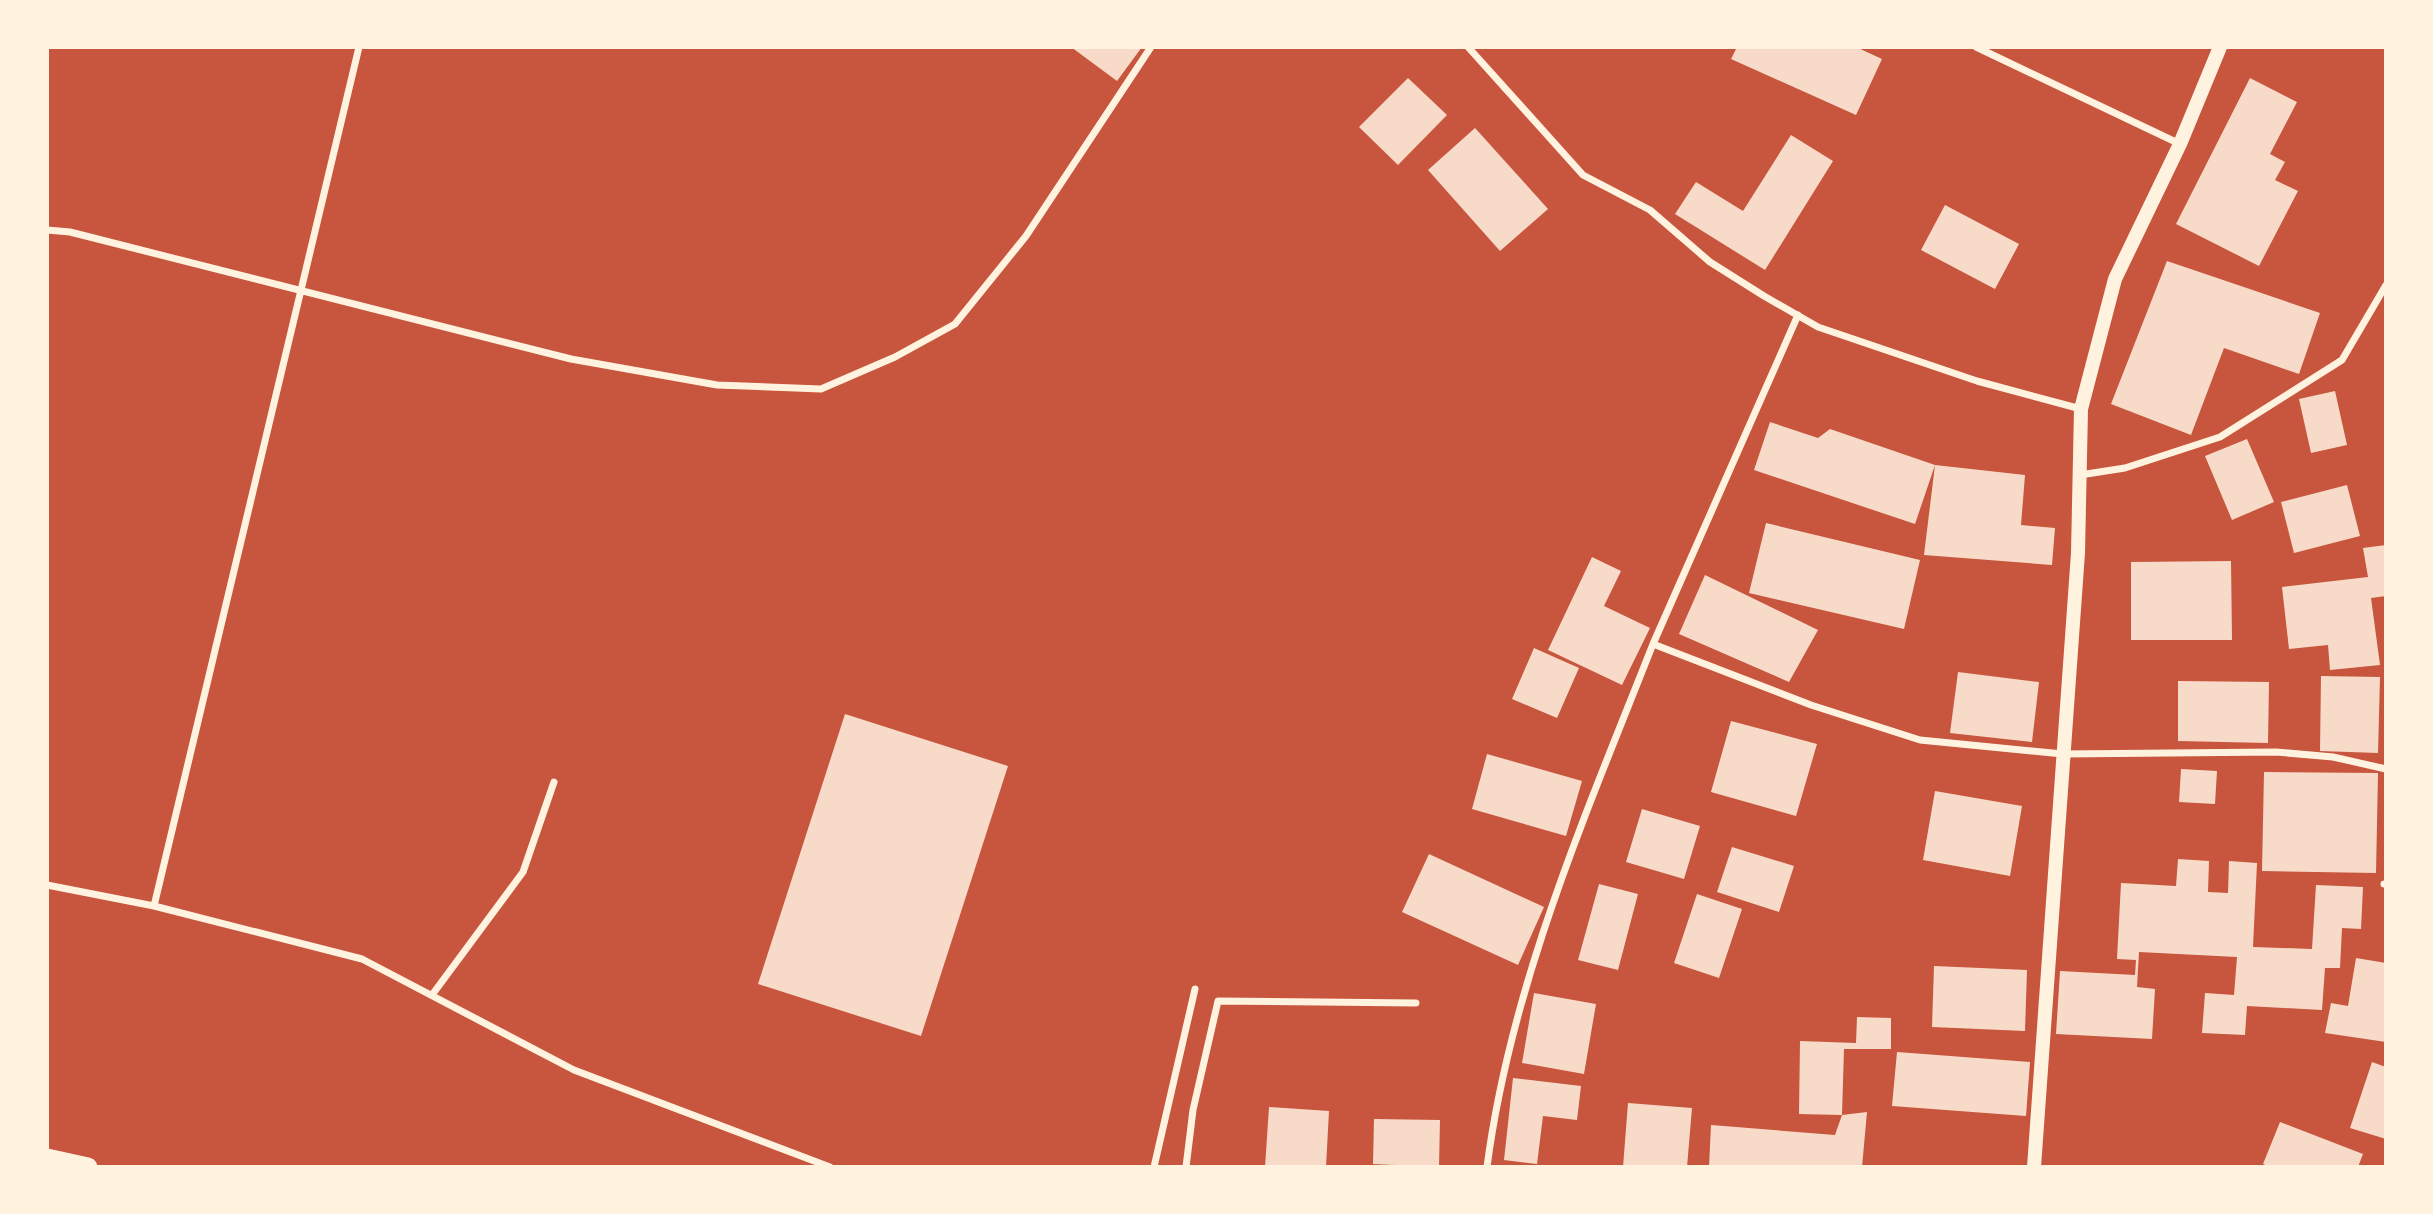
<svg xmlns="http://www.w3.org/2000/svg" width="2433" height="1214" font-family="'Exo 2',sans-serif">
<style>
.building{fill:#f7dbc8}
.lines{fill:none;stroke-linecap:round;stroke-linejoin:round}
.minor{stroke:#fff3e0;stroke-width:7}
.secondary{stroke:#fff3e0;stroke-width:14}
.trunk{stroke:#fff3e0;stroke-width:19}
</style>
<rect width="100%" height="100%" fill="#c8553d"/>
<path class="building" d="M1071 47H1142L1117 81Z
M1737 47H1856L1882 59 1856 115 1731 59Z
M1408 78 1447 115 1398 165 1359 127Z
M2250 78 2297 102 2270 154 2285 162 2275 180 2298 191 2259 266 2176 224Z
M1475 128 1548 209 1500 251 1428 170Z
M1791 135 1833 161 1765 270 1675 214 1696 182 1743 211Z
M1945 205 2019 244 1995 289 1921 250Z
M2167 261 2320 313 2299 374 2224 348 2191 435 2111 404Z
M2335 391 2347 445 2311 453 2299 399Z
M1770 422 1818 438 1830 429 1935 465 1915 524 1754 470Z
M2247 439 2274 502 2232 520 2205 456Z
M1935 465 2025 475 2021 525 2055 528 2052 565 1924 555Z
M2347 485 2360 536 2294 553 2281 502Z
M1766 523 1920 560 1904 629 1749 593Z
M2386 545V596L2371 598 2380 665 2330 670 2328 645 2289 649 2282 587 2368 577 2363 548Z
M1592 557 1621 571 1604 606 1650 628 1622 685 1548 650Z
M2231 561 2232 640H2131V562Z
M1705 575 1818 630 1789 682 1679 634Z
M1534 648 1579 668 1557 718 1512 699Z
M1958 672 2039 682 2032 742 1950 733Z
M2321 676 2380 677 2378 753 2320 751Z
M2178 681 2269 682 2268 743 2178 741Z
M845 714 1008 766 921 1036 758 984Z
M1731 721 1817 744 1796 816 1711 792Z
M1487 754 1582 781 1566 836 1472 809Z
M2181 769 2217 771 2215 804 2179 802Z
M2264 772 2378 773 2376 873 2262 871Z
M1935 791 2022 806 2010 876 1923 860Z
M1642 809 1700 826 1684 879 1626 862Z
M1732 847 1794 866 1779 912 1717 892Z
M1429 854 1544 907 1518 965 1402 912Z
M2178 859 2209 861 2208 892 2228 893 2229 861 2257 863 2253 947 2312 949 2316 885 2363 887 2361 929 2342 928 2340 968H2325L2322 1010 2247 1006 2245 1035 2202 1033 2205 993 2234 995 2237 957 2139 952 2137 987 2155 989 2152 1039 2056 1034 2060 971 2135 975 2136 960 2117 959 2121 883 2176 886Z
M1599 884 1638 894 1618 970 1578 960Z
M1697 894 1742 909 1719 978 1674 963Z
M2356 958 2386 963V1042L2325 1033 2331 1003 2348 1006Z
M1934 966 2027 970 2025 1031 1932 1027Z
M1534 993 1596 1004 1584 1074 1522 1063Z
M1857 1017 1891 1018V1049H1844L1842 1115 1867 1112 1862 1167H1709L1711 1125 1835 1135 1842 1115 1799 1114 1800 1041 1856 1043Z
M1897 1052 2030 1062 2026 1116 1892 1106Z
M2372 1062 2386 1067V1139L2350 1128Z
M1513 1078 1581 1086 1577 1120 1543 1116 1537 1164 1504 1160Z
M1628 1103 1692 1108 1687 1167H1623Z
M1269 1107 1329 1111 1326 1167H1265Z
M1374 1119 1440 1120 1439 1167 1373 1164Z
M2280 1122 2363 1154 2358 1167H2270L2263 1164Z"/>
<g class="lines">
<path class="minor" d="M1468 47 1583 175 1650 210 1710 262 1764 296 1818 327 1977 381 2081 409
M1976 47 2180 144
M47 230 70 232 571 359 717 385 821 389 895 357 955 324 1026 236 1151 47
M1798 315 1653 644 1811 705 1920 740 2063 754 2276 752 2333 757 2386 769
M2080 475 2125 468 2220 437 2342 360 2386 285
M2384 884H2386
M47 885 154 906 362 959 574 1070 830 1167
M154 906 359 47
M432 995 523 872 554 782
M1154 1167 1195 989
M1186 1167 1193 1110 1218 1001 1416 1003
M1487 1167C1511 984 1586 814 1653 644"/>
<path class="secondary" d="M2034 1167 2078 553 2081 409 2115 279 2180 144 2220 47"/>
<path class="trunk" d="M47 1158 88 1167"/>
</g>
<rect width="2433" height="1214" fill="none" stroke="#fff3e0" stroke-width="98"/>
</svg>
